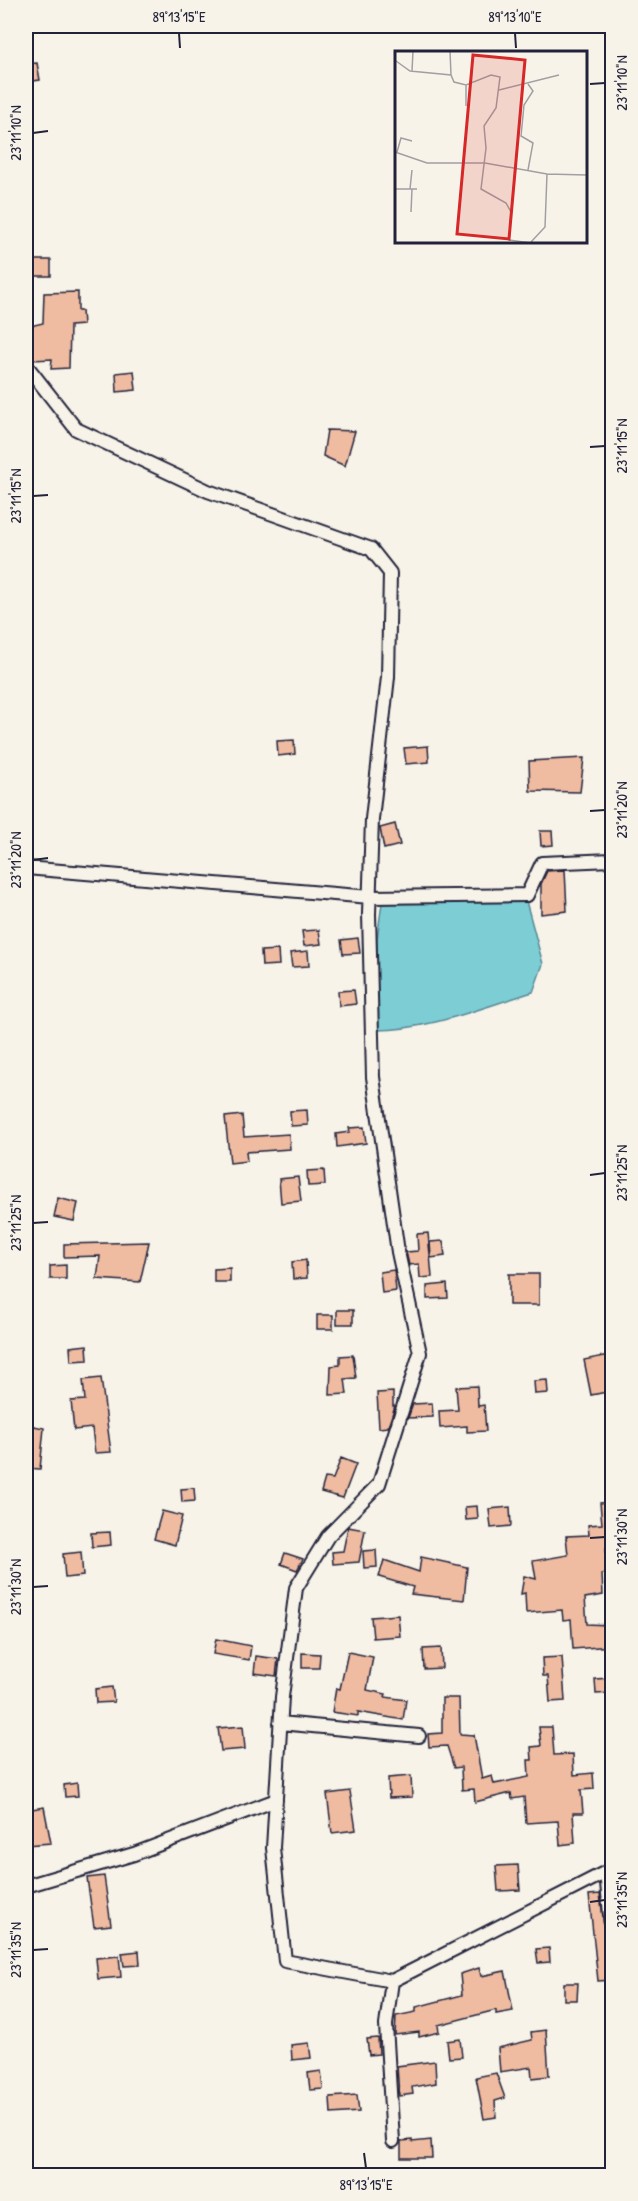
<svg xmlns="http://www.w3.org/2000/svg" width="638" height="2201" font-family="'Patrick Hand',sans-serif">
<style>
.water{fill:#7ccdd4;stroke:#588997;stroke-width:1.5}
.building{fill:#efbba1;stroke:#22223b;stroke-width:1.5}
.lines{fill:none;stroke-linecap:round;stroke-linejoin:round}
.minor-casing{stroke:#22223b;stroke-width:16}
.minor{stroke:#f7f3e8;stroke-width:12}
.ticks{fill:none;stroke:#22223b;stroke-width:2}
.inset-road{fill:none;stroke:#a29fa3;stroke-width:1.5}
.view{fill:#d62828;fill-opacity:0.15;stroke:#d62828;stroke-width:3}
.inset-edge{fill:none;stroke:#22223b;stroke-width:3}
.neatline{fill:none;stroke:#22223b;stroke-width:2}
.ticks-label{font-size:15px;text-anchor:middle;fill:#22223b}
</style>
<rect width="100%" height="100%" fill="#f7f3e8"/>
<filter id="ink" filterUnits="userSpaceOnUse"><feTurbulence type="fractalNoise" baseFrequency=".0167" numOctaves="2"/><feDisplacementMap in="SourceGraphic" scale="12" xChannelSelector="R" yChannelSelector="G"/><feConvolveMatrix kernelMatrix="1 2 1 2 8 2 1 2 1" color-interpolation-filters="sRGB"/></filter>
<g filter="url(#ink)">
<path class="water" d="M526 901 543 964 533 992C483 1007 429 1030 377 1030V939L382 903Z"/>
<path class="building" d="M37 63 40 80 26 82V64Z
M30 260H51V276H30Z
M78 292V311H82L83 325 70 326 69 368 51 369 52 359 32 360 31 338 26 339V327L43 323 44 293Z
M134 371 136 390 117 392 116 373Z
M327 430 355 431 345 466 323 456Z
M294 740 295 754 278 756 277 741Z
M428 746 429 762 406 764 404 748Z
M584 758 580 792 530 791 529 761Z
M395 824 400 845 384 849 380 828Z
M540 831H552L553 845 541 846Z
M565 870 567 911 541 914V884L547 871Z
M319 930 321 944 304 946 302 931Z
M358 938 360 953 343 954 341 940Z
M278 950 279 965 262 966 261 951Z
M308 951 309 966 292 967 290 953Z
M354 990 356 1004 339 1006 338 991Z
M307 1110 308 1125 291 1126 290 1111Z
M242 1115 244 1137 289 1134 290 1149 246 1152 247 1161 230 1163 225 1117Z
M364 1127 366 1143 337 1147 336 1134 350 1132 349 1128Z
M324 1170 325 1185 308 1186 307 1171Z
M298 1177 301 1201 281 1203 279 1179Z
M58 1198 78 1203 74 1221 54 1217Z
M428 1233 432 1277 420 1278 419 1264 409 1265 406 1252 418 1251 417 1234Z
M443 1241 445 1256 431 1258 430 1242Z
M149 1242 140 1282 97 1279 100 1256 64 1257V1244Z
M306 1260 307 1278 293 1279 292 1262Z
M66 1265V1279H50V1266Z
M230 1268V1282H214V1269Z
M394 1270 396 1291 382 1293 380 1272Z
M509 1274H539V1305H509Z
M447 1284 448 1298 427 1299V1286Z
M337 1310H353V1324H337Z
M317 1315H333V1329H317Z
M87 1345 88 1360 71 1361 70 1347Z
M353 1355 356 1378 345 1379 347 1394 330 1395 331 1366 340 1365V1356Z
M609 1355 612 1391 591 1395 584 1360Z
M101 1378 111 1452 95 1453 92 1428 74 1430 71 1401 85 1400 83 1380Z
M547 1380 548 1393 535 1394 534 1381Z
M477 1386 478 1406 484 1405 486 1431 467 1432V1426L440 1428 439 1411 458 1410 456 1387Z
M393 1392V1406H395L388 1427 379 1428 377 1393Z
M432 1403 433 1417 408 1418 413 1404Z
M29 1425 44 1428 40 1469 26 1468Z
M341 1458 356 1464 343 1498 321 1492 325 1478 333 1479Z
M194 1488 195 1501 182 1502 181 1489Z
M612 1502V1547L606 1548 608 1573 602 1574 603 1595 585 1598 587 1624 609 1625 611 1646 573 1649 571 1619 563 1620 562 1610 526 1613 525 1593 521 1594 524 1576 536 1579 533 1561 568 1555 566 1536 589 1535 588 1525 602 1524 600 1503Z
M477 1506 478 1519 466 1520 465 1507Z
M510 1507 511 1526 491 1528 489 1509Z
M162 1511 182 1516 175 1545 154 1539Z
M348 1527 365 1530 359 1562 333 1564 332 1552 343 1551Z
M110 1532 111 1545 92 1547 91 1533Z
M376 1550 377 1567 364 1568 363 1551Z
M81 1552 83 1576 65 1578 63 1554Z
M285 1553 303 1559 297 1570 281 1564Z
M421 1557 467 1567 464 1600 411 1594 413 1587 379 1577 384 1560 419 1572Z
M398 1615 400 1636 373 1638 371 1617Z
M216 1639 251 1646 249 1660 213 1654Z
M441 1648 442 1668 424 1669 423 1649Z
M348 1652 373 1657 367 1690 386 1694 385 1697 406 1700 403 1720 358 1712V1716L332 1712 336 1688 340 1689Z
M302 1653 320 1654 319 1668H302Z
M256 1656 278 1659 276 1676 254 1673Z
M562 1657 565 1701 550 1702 548 1676H543L542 1658Z
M611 1678 612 1693 596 1694 595 1679Z
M112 1687 114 1702 96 1703 95 1689Z
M442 1698H459L460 1734 474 1735 482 1779 492 1776 494 1784 529 1777 528 1760H532L531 1747 541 1746 539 1727H552L554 1755 573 1754 574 1775 593 1773 594 1789 581 1790 583 1813H573L575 1843 560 1845 558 1821 526 1823 524 1797 512 1799 511 1793 475 1802 474 1789 462 1790 461 1767 454 1768 447 1746 429 1747 428 1734 442 1733Z
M243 1726 245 1749 221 1751 218 1728Z
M411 1776 412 1797 389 1798 388 1778Z
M77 1783 78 1796 65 1797 64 1785Z
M350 1791 356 1830 332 1833 327 1794Z
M44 1807 51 1843 26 1845V1810Z
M518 1865 520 1890 498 1891 496 1866Z
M104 1876 111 1925 94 1927 87 1878Z
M600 1894 611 1980 598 1981 589 1895Z
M549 1948 550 1962 538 1963 536 1949Z
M139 1951 140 1965 124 1966 122 1953Z
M119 1956 121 1977 98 1979 96 1958Z
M479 1968 481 1976 505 1971 513 2011 496 2014V2010L438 2025 439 2032 419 2037V2032L395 2035 396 2016 416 2012V2007L462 1995 460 1974Z
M564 1983H578L577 2000H564Z
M546 2030 549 2076 532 2078 531 2067 500 2072 498 2048 532 2040 531 2032Z
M378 2038 379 2054 369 2055 367 2039Z
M460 2039 462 2057 449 2058 447 2041Z
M309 2043 311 2058 292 2060 291 2045Z
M435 2061 436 2083 412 2087 413 2094 399 2096 397 2066Z
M321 2071 323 2089 310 2090 308 2073Z
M496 2073 505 2098 495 2101 496 2117 484 2119 476 2077Z
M357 2095 359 2112 331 2114 330 2097Z
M412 2140V2142L431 2140 432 2158H401V2141Z"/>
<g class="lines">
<defs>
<path id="minor" d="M26 365 76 429 208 491 371 549 390 573 388 677 372 819 369 914 373 1077 398 1252 420 1353 379 1484 328 1536 296 1588 282 1697 273 1848 285 1961 392 1981 612 1869
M26 868 370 897 527 895 542 863 612 860
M280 1723 419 1736
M606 1872 612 1936
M26 1886 134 1854 276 1800
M392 1981 386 2025 393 2141"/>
</defs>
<use href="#minor" class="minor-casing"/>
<use href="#minor" class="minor"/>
</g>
</g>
<path class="ticks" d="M179 33 180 48M515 33 516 48M590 84 605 83M33 133 48 131M590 447 605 446M33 496 48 495M590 811 605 810M33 860 48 858M590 1175 605 1173M33 1223 48 1222M590 1538 605 1537M33 1587 48 1586M590 1902 605 1900M33 1950 48 1949M364 2153 366 2168"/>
<g transform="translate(395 51)">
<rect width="192" height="192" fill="#f7f3e8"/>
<path class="inset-road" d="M55 0 56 24M1 10 15 20 56 24 59 31 71 34 96 24 105 26 101 57 89 75 91 97 86 138 111 152 116 161 114 189 136 192M17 20 18 0M104 39 164 24M71 55V34M0 101 32 112H90L152 123M2 101 6 87 17 90M133 119 138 92 126 85 129 54 138 40 133 33M15 138 17 119M0 146V138H22M16 161 17 138M136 191 150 176 152 123 192 124"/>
<path class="view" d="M78 4 130 9 114 188 62 183Z"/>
<rect width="192" height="192" class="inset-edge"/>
</g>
<rect width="638" height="2201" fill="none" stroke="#f7f3e8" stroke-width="66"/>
<rect x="33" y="33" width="572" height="2135" class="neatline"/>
<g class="ticks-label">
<text x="179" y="22">89°13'15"E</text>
<text x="515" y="22">89°13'10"E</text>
<text transform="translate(622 83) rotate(-90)" y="5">23°11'10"N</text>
<text transform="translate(16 133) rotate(-90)" y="5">23°11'10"N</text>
<text transform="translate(622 446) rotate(-90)" y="5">23°11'15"N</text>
<text transform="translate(16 496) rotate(-90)" y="5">23°11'15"N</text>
<text transform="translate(622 810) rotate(-90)" y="5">23°11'20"N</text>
<text transform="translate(16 860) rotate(-90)" y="5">23°11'20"N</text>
<text transform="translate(622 1173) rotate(-90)" y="5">23°11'25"N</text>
<text transform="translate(16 1223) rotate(-90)" y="5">23°11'25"N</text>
<text transform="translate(622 1537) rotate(-90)" y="5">23°11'30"N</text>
<text transform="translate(16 1587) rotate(-90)" y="5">23°11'30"N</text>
<text transform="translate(622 1900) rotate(-90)" y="5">23°11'35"N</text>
<text transform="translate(16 1950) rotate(-90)" y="5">23°11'35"N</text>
<text x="366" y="2190">89°13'15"E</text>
</g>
</svg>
